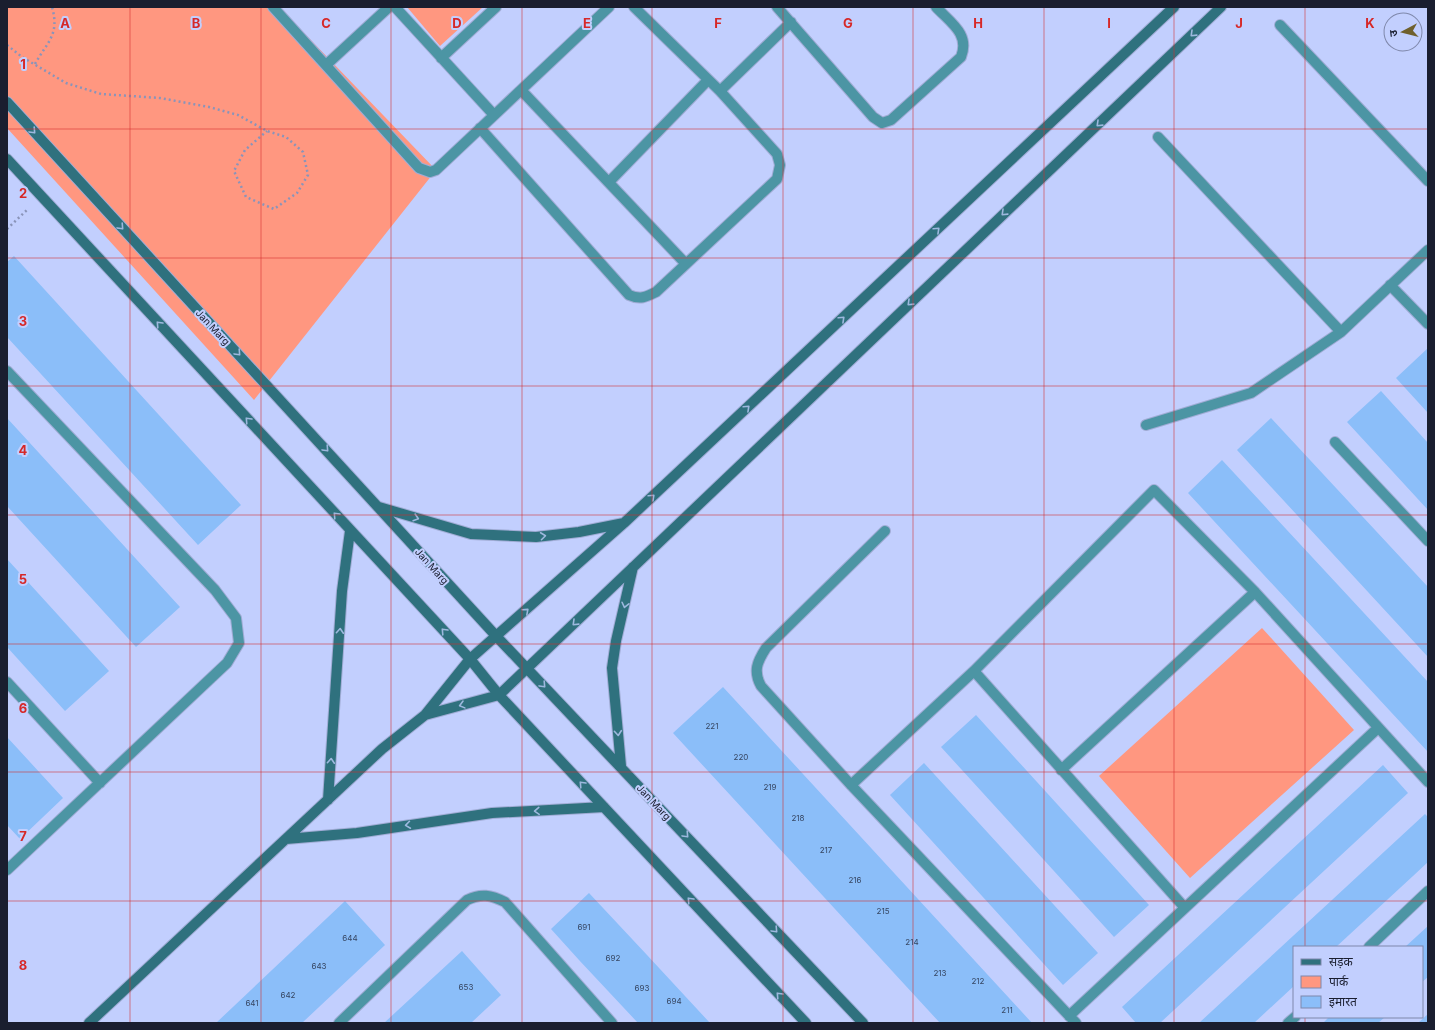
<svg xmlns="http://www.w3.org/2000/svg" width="1435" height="1030" font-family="Inter,'Noto Sans Devanagari',sans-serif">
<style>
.green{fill:#ff9780}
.building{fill:#8bbef9}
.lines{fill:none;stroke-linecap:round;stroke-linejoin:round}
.street-casing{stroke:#a0acd5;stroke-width:12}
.secondary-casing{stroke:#a0acd5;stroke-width:12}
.path{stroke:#8a94b9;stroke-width:2.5;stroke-dasharray:2 3;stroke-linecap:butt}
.street{stroke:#4c95a4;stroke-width:10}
.secondary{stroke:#2f717e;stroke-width:10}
.oneway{stroke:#9db8de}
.grid{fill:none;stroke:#d62828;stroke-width:1;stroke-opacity:0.55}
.labels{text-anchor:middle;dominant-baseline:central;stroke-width:4;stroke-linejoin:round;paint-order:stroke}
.number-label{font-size:8px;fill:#364662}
.street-label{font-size:10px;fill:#1a1e2f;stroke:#c2cffe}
.grid-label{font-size:13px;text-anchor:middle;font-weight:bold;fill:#d62828;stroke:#c2cffe;stroke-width:4;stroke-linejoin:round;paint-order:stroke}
</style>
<rect width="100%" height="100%" fill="#c2cffe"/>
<path class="green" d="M7 7H279L436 170 254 400 7 128Z
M407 7H483L440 46Z
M1262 628 1354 730 1190 878 1099 776Z"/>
<path class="building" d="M14 256 241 505 198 545 7 337V262Z
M1428 348V413L1396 378Z
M1381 391 1428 443V510L1347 422Z
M7 418 180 607 136 647 7 506Z
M1271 418 1428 587V657L1237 450Z
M1222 460 1428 682V752L1188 493Z
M7 559 109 671 65 711 7 647Z
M723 687 780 749 1032 1023H940L673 733Z
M976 715 1149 905 1114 937 941 747Z
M7 737 63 798 20 839 7 825Z
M924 763 1098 953 1063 985 890 795Z
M1383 765 1408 793 1160 1023H1136L1122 1007Z
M1425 814 1428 817V862L1413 876 1336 947H1294V986L1254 1023H1199Z
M589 893 647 955 710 1023H638L579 960 551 929Z
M345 901 385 945 302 1023H216Z
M1428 926V977L1422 982V947H1405Z
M462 951 501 995 471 1023H384Z
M1428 1014V1023H1418Z
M1329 1017H1385L1378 1023H1323Z"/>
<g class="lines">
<defs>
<path id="street" d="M273 7 419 168 430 172 436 170 609 7
M395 7 494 115
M777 7 873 117 882 123 891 120 961 57C970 34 951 23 936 7
M1280 25 1428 181
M441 58 496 7
M326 65 389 7
M521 90 686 264
M720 91 791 22
M480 128 629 295C640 300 646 297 656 292L777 179 780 165 777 154 720 91 634 7
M1158 137 1341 332
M609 182 708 80
M1390 285 1428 324
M7 371 215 590 236 618 239 643 227 663 7 870
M1146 425 1251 393 1341 332 1428 250
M1335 442 1428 541
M885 531 766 648C757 662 753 671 761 686L851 785 1076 1023
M974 671 1185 908
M7 682 100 783
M1061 770 1255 592
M851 785 974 671 1154 490 1255 592 1428 782
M1369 947 1428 891
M1069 1016 1378 728
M339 1023 467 900C481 893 491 895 505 902L612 1023
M1288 1023 1295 1017"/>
<path id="secondary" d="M7 102 497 637 863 1023
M7 159 470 659 499 695 806 1023
M379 507 471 534 536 537 579 532 624 523
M425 715 499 695 1221 7
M621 766 612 668 616 641 633 567
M328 800 342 591 350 531
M286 839 357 833 492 813 604 807
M89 1023 382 749 425 715 470 659 624 523 1174 7"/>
</defs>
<use href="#street" class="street-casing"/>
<use href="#secondary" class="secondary-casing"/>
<path class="path" d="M7 45 22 57 66 83 101 94 160 98 209 107 238 115 267 131 286 137 303 152 308 175 297 193 274 209 246 197 234 171 245 150 267 131
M35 64C47 42 60 35 52 7
M7 229 28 209"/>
<use href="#street" class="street"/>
<use href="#secondary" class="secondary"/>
</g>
<defs><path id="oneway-chevron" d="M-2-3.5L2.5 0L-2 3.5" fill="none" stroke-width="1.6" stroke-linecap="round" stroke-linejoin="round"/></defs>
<g class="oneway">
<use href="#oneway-chevron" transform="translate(1193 34) rotate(136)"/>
<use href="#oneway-chevron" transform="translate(1099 124) rotate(136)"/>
<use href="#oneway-chevron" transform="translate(33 131) rotate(47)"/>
<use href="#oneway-chevron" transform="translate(1004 213) rotate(136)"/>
<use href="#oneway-chevron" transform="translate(121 227) rotate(47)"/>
<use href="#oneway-chevron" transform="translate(937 230) rotate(-43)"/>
<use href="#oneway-chevron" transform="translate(910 303) rotate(136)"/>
<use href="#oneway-chevron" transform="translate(842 319) rotate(-43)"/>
<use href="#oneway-chevron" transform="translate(159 324) rotate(-133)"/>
<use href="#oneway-chevron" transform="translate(238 353) rotate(47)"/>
<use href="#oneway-chevron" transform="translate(747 408) rotate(-43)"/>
<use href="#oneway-chevron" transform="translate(248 420) rotate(-133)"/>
<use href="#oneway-chevron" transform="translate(326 449) rotate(47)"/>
<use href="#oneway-chevron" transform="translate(652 497) rotate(-43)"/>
<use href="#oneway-chevron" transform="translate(336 515) rotate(-133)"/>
<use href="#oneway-chevron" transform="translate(416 518) rotate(17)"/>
<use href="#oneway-chevron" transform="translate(543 536) rotate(-7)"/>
<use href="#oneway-chevron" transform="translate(625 605) rotate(103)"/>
<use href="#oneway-chevron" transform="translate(526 611) rotate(-42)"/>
<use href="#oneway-chevron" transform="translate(575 623) rotate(136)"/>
<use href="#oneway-chevron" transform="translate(340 631) rotate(-86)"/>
<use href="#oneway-chevron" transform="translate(444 631) rotate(-133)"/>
<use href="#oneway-chevron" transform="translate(543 685) rotate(47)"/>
<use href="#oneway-chevron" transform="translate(462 705) rotate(165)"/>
<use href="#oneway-chevron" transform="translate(618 733) rotate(85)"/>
<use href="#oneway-chevron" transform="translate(331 761) rotate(-86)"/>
<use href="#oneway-chevron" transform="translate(582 784) rotate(-133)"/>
<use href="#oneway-chevron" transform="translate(537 811) rotate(177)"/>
<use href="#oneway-chevron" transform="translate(408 825) rotate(172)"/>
<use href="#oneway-chevron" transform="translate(686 835) rotate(47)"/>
<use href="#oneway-chevron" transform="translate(690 900) rotate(-133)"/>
<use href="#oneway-chevron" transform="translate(775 930) rotate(47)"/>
<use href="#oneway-chevron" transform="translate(779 995) rotate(-133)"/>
</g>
<path class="grid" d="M130 7V1023M261 7V1023M391 7V1023M522 7V1023M652 7V1023M783 7V1023M913 7V1023M1044 7V1023M1174 7V1023M1305 7V947M7 129H1428M7 258H1428M7 386H1428M7 515H1428M7 644H1428M7 772H1428M7 901H1428M1305 1017V1023"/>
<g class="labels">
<g class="number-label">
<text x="712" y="726">221</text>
<text x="741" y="757">220</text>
<text x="770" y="787">219</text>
<text x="798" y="818">218</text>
<text x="826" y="850">217</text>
<text x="855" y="880">216</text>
<text x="883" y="911">215</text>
<text x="584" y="927">691</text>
<text x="350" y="938">644</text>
<text x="912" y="942">214</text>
<text x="613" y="958">692</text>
<text x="319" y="966">643</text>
<text x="940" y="973">213</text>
<text x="978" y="981">212</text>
<text x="466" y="987">653</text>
<text x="642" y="988">693</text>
<text x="288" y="995">642</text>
<text x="674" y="1001">694</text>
<text x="252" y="1003">641</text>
<text x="1007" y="1010">211</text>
</g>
<g class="street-label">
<text transform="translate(213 327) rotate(47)">Jan Marg</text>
<text transform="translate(432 566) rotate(48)">Jan Marg</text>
<text transform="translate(654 802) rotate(47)">Jan Marg</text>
</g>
</g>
<g class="grid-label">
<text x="65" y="28">A</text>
<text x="196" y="28">B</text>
<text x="326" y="28">C</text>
<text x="457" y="28">D</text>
<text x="587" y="28">E</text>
<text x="718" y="28">F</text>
<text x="848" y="28">G</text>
<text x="978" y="28">H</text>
<text x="1109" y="28">I</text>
<text x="1239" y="28">J</text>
<text x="1370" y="28">K</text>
<text x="23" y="69">1</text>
<text x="23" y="198">2</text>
<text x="23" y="326">3</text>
<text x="23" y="455">4</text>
<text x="23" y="584">5</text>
<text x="23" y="713">6</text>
<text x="23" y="841">7</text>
<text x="23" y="970">8</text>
</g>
<rect width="1435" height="1030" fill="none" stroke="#1a1e2f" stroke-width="16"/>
<rect x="1293" y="946" width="130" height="72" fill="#c2cffe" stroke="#7f88ab"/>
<rect x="1301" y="959" width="20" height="6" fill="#2f717e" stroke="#7f88ab"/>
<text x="1329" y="966" font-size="12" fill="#1a1e2f">सड़क</text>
<rect x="1301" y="976" width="20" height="12" fill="#ff9780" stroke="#7f88ab"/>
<text x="1329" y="986" font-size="12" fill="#1a1e2f">पार्क</text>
<rect x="1301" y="996" width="20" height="12" fill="#8bbef9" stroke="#7f88ab"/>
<text x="1329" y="1006" font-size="12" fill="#1a1e2f">इमारत</text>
<g transform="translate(1403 32) rotate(263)"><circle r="19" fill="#c2cffe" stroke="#7f88ab"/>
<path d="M0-3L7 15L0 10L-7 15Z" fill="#6f602d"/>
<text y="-6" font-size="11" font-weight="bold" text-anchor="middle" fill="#1a1e2f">उ</text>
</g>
</svg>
